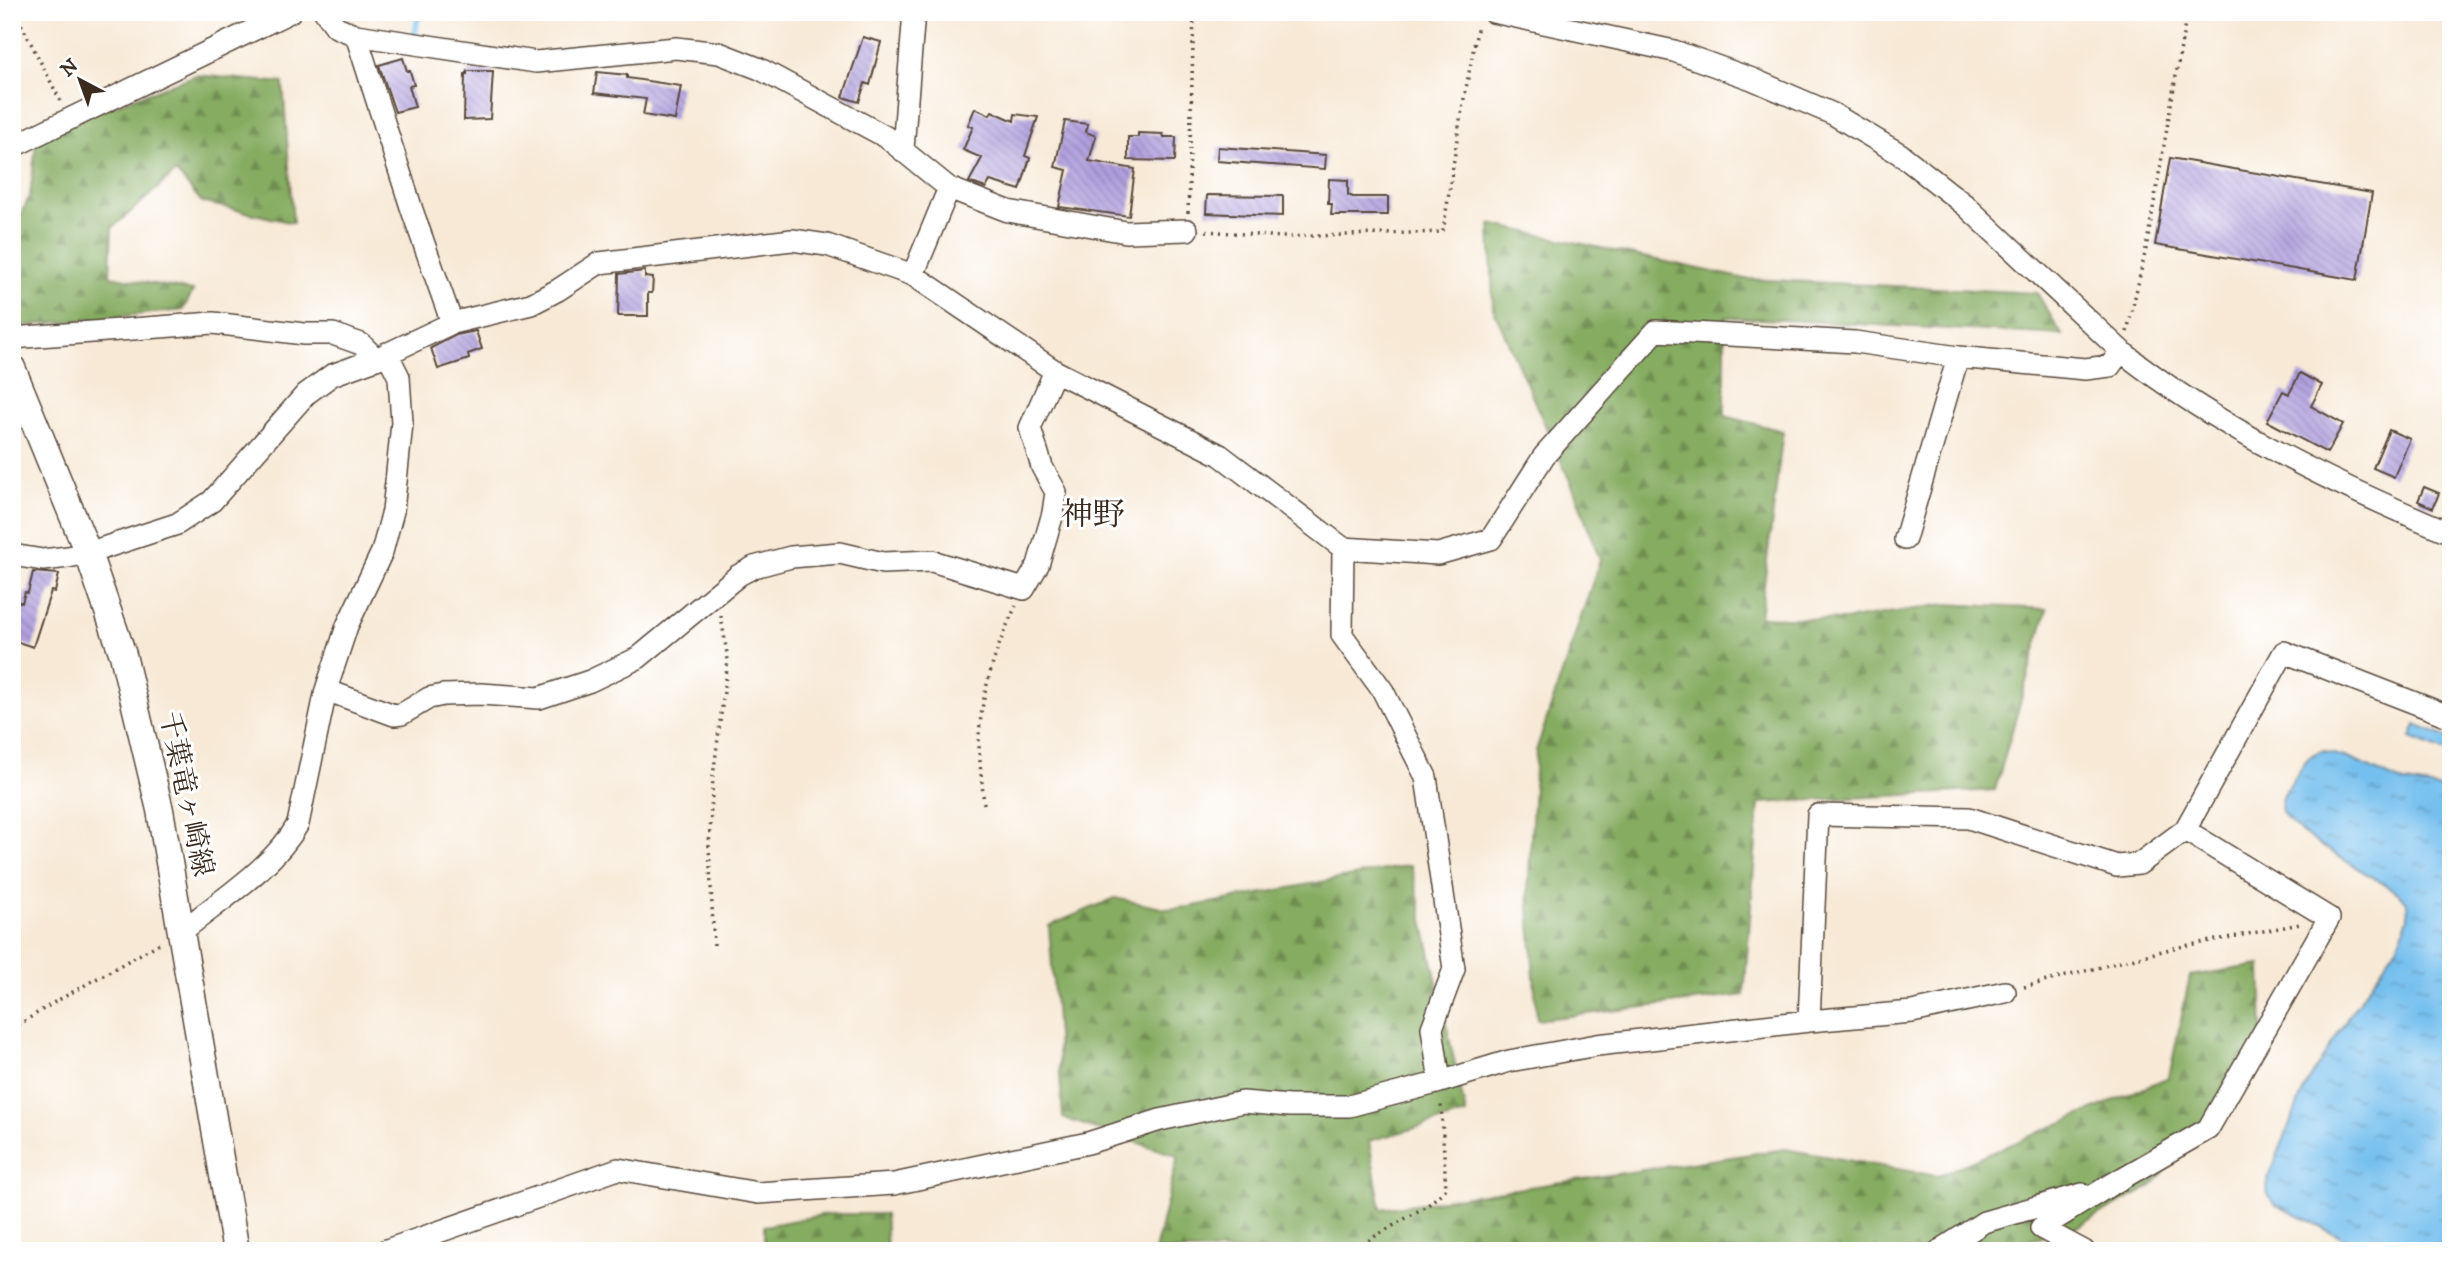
<svg xmlns="http://www.w3.org/2000/svg" width="2463" height="1263" font-family="'IM FELL DW Pica','Noto Serif JP',serif">
<style>
.forest{fill:url(#forest-firs);stroke:#606b40;stroke-width:2}
.water{fill:url(#water-ripples);stroke:#587486;stroke-width:2}
.lines{fill:none;stroke-linecap:round;stroke-linejoin:round}
.stream{stroke:#75bfee;stroke-width:6}
.building{fill:url(#building-back-hatch)}
.minor-casing{stroke:#57473a;stroke-width:24}
.major-casing{stroke:#57473a;stroke-width:29}
.path{stroke:#57473a;stroke-width:3.5;stroke-dasharray:2 5;stroke-linecap:butt}
.minor{stroke:#fff;stroke-width:21}
.major{stroke:#fff;stroke-width:26}
.labels{text-anchor:middle;dominant-baseline:central;stroke-width:6;stroke-linejoin:round;paint-order:stroke}
.street-label{font-size:28px;fill:#3b2a1e;stroke:#fff}
.quarter-label{font-size:32px;fill:#3b2a1e;stroke:#fff}
</style>
<defs>
<pattern id="forest-firs" width="22" height="20" patternUnits="userSpaceOnUse" patternTransform="scale(1.75)"><rect width="22" height="20" fill="#85ac61"/><path d="M5 1l3.5 6h-7zM16 11l3.5 6h-7z" fill="#6e8c4f"/></pattern>
<pattern id="water-ripples" width="26" height="14" patternUnits="userSpaceOnUse" patternTransform="scale(1.75)"><rect width="26" height="14" fill="#75bfee"/><path d="M2 4q2-2 4 0t4 0M15 11q2-2 4 0t4 0" fill="none" stroke="#619bc0"/></pattern>
<pattern id="building-back-hatch" width="6" height="6" patternUnits="userSpaceOnUse" patternTransform="scale(1.75)"><rect width="6" height="6" fill="#af9ede"/><path d="M-1 5l2 2M0 0l6 6M5-1l2 2" fill="none" stroke="#9081b3"/></pattern>
</defs>
<rect width="100%" height="100%" fill="#fff"/>
<filter id="ink" filterUnits="userSpaceOnUse"><feTurbulence type="fractalNoise" baseFrequency=".0143" numOctaves="2"/><feDisplacementMap in="SourceGraphic" scale="14" xChannelSelector="R" yChannelSelector="G"/><feConvolveMatrix kernelMatrix="1 2 1 2 8 2 1 2 1" color-interpolation-filters="sRGB"/></filter>
<filter id="wash" filterUnits="userSpaceOnUse"><feTurbulence type="fractalNoise" baseFrequency=".00686" numOctaves="4" result="noise"/><feDisplacementMap in="SourceGraphic" scale="28" xChannelSelector="R" yChannelSelector="G"/><feGaussianBlur stdDeviation="1.57" result="paint"/><feColorMatrix in="noise" values="0 0 0 0 0 0 0 0 0 0 0 0 0 0 0 0 0 1.4 0 .05"/><feComposite in="paint" operator="in"/></filter>
<g filter="url(#wash)">
<rect width="100%" height="100%" fill="#f7e9d6"/>
<path class="forest" d="M196 75 283 83 293 223 202 202 176 172 112 228 110 276 193 291 183 310 22 326 12 299V231L30 196 37 134Z
M1490 224 1746 279 2037 293 2062 335 1725 317V416L1783 431 1760 617 1845 620 1946 604 2047 609 1995 790 1759 803 1744 995 1537 1020 1528 892 1536 751 1600 560 1577 497 1493 308Z
M1411 865 1466 1114 1369 1141 1381 1209 1785 1149 1937 1176 2169 1077 2190 976 2261 965 2263 1037 2223 1101 2152 1186 2069 1231 1969 1251H1155L1178 1156 1063 1118 1049 926 1115 898 1166 909 1189 907Z
M827 1214H885L887 1251H764V1226Z"/>
<path class="water" d="M2416 725 2451 739V754L2411 738Z
M2322 751 2348 758 2404 783 2444 789 2451 776V1251H2370L2276 1205C2267 1197 2266 1191 2268 1179L2304 1089 2348 1017 2397 946 2408 918 2407 902 2401 895C2379 879 2289 832 2282 811 2279 799 2287 790 2293 781 2301 769 2306 754 2322 751Z"/>
<g class="lines">
<path class="stream" d="M2443 12 2451 31
M415 34 419 12"/>
</g>
<g id="blocks">
<path class="building" d="M863 37 881 42 870 85 865 83 859 102 843 97Z
M403 58 407 71H410L414 85 409 86 415 107 395 112 379 65Z
M467 71H493L490 119 464 120 465 74H467Z
M597 72 627 75V78L681 86 675 120 643 115 646 99 594 93Z
M975 108 990 115 992 111 1014 121 1015 114 1038 117 1025 156 1030 158 1020 190 990 181 986 188 969 182 982 158 963 150 973 127 968 125Z
M1065 121 1088 124 1086 132 1096 136 1089 161 1135 169 1129 216 1059 207 1067 170 1055 167Z
M1138 133 1163 134 1164 137H1176L1175 161 1128 160V137H1138Z
M1218 147 1326 155 1325 169 1217 161Z
M2170 158 2372 193 2357 280 2155 245Z
M1329 179 1348 180V195L1353 197H1388V215H1331L1332 204H1328Z
M1207 195 1283 196V216L1206 213Z
M645 271V277L653 278 652 293H648V316H618L619 274Z
M476 331 482 349 468 354 469 359 438 369 431 348 456 335Z
M2300 373 2322 385 2311 406 2343 424 2327 453 2267 421 2283 391 2289 394Z
M2389 430 2410 439 2394 477 2373 468Z
M2424 487 2439 493 2433 508 2418 501Z
M33 572 59 574 55 592 51 591 33 647 12 640V599L22 603 25 592 28 593Z"/>
</g>
</g>
<g filter="url(#ink)">
<use href="#blocks" fill-opacity="0" stroke="#57473a" stroke-width="2"/>
<g class="lines">
<defs>
<path id="minor" d="M325 12 336 27 356 35
M1493 12 1674 51 1752 79 1833 114 1900 154 1965 205 2121 351C2219 429 2336 485 2451 533
M12 147 290 12
M903 149 914 12
M913 275 949 188
M452 323 412 210 356 35 536 62 676 48 719 53 760 69 886 137 949 188 1008 211 1126 232 1187 230
M12 338 213 323 304 334H333L361 344 376 359
M1905 539 1958 357
M1343 548 1438 554 1491 539 1544 456 1656 331 1855 342 1958 357 2085 369 2110 366 2121 351
M12 555 43 560 68 557 88 553 177 524 212 501 306 394 332 375 376 359 452 323 531 304 558 290 599 263 792 240 827 245 913 275 1055 371 1220 455 1343 548 1342 635 1383 691 1426 777 1454 969 1432 1028 1440 1082 1509 1061 1597 1045 1809 1021 1912 1012 2005 992
M326 690 394 715 402 714 429 698 443 695 481 694 539 698 590 681 638 658 739 575 754 567 791 557 840 553 883 563 932 561 1024 589 1038 565 1053 513 1056 492 1042 467 1030 428 1055 371
M181 932C219 901 274 867 298 824L326 690 347 626 382 552 393 511 402 423 399 377 387 353
M1809 1021 1818 815 1969 818 2117 866 2139 864 2185 830
M384 1251 618 1169 758 1193 894 1184 1088 1143 1160 1120 1243 1102 1289 1106H1349L1440 1082
M1939 1251 1984 1222 2082 1194
M2084 1251 2041 1228 2107 1187 2208 1129 2329 918 2185 830 2284 652 2451 717"/>
<path id="major" d="M12 368 88 553 123 655 160 810 236 1251"/>
</defs>
<use href="#minor" class="minor-casing"/>
<use href="#major" class="major-casing"/>
<path class="path" d="M15 12 62 104
M1188 213 1194 12
M1206 231 1282 237 1443 232 1460 120 1478 25
M2127 332 2146 249 2187 12
M984 804C982 782 979 760 979 738 981 694 996 646 1016 606
M714 945 709 847 713 777 728 660 721 616
M2024 987 2174 948 2300 924
M12 1029 53 1003 162 942
M1360 1251 1364 1243 1428 1205 1446 1189 1441 1103"/>
<use href="#minor" class="minor"/>
<use href="#major" class="major"/>
</g>
</g>
<g class="labels">
<g class="street-label">
<text transform="translate(186 794) rotate(78)">千葉竜ヶ崎線</text>
</g>
<g class="quarter-label">
<text x="1093" y="516">神野</text>
</g>
</g>
<rect width="2463" height="1263" fill="none" stroke="#fff" stroke-width="42"/>
<g transform="translate(80 80) rotate(319)" stroke="#ffffff" stroke-width="5" paint-order="stroke">
<path d="M0-5L12 26L0 18L-12 26Z" fill="#3b2a1e"/>
<text y="-10" font-size="19" font-weight="bold" text-anchor="middle" fill="#3b2a1e">N</text>
</g>
</svg>
